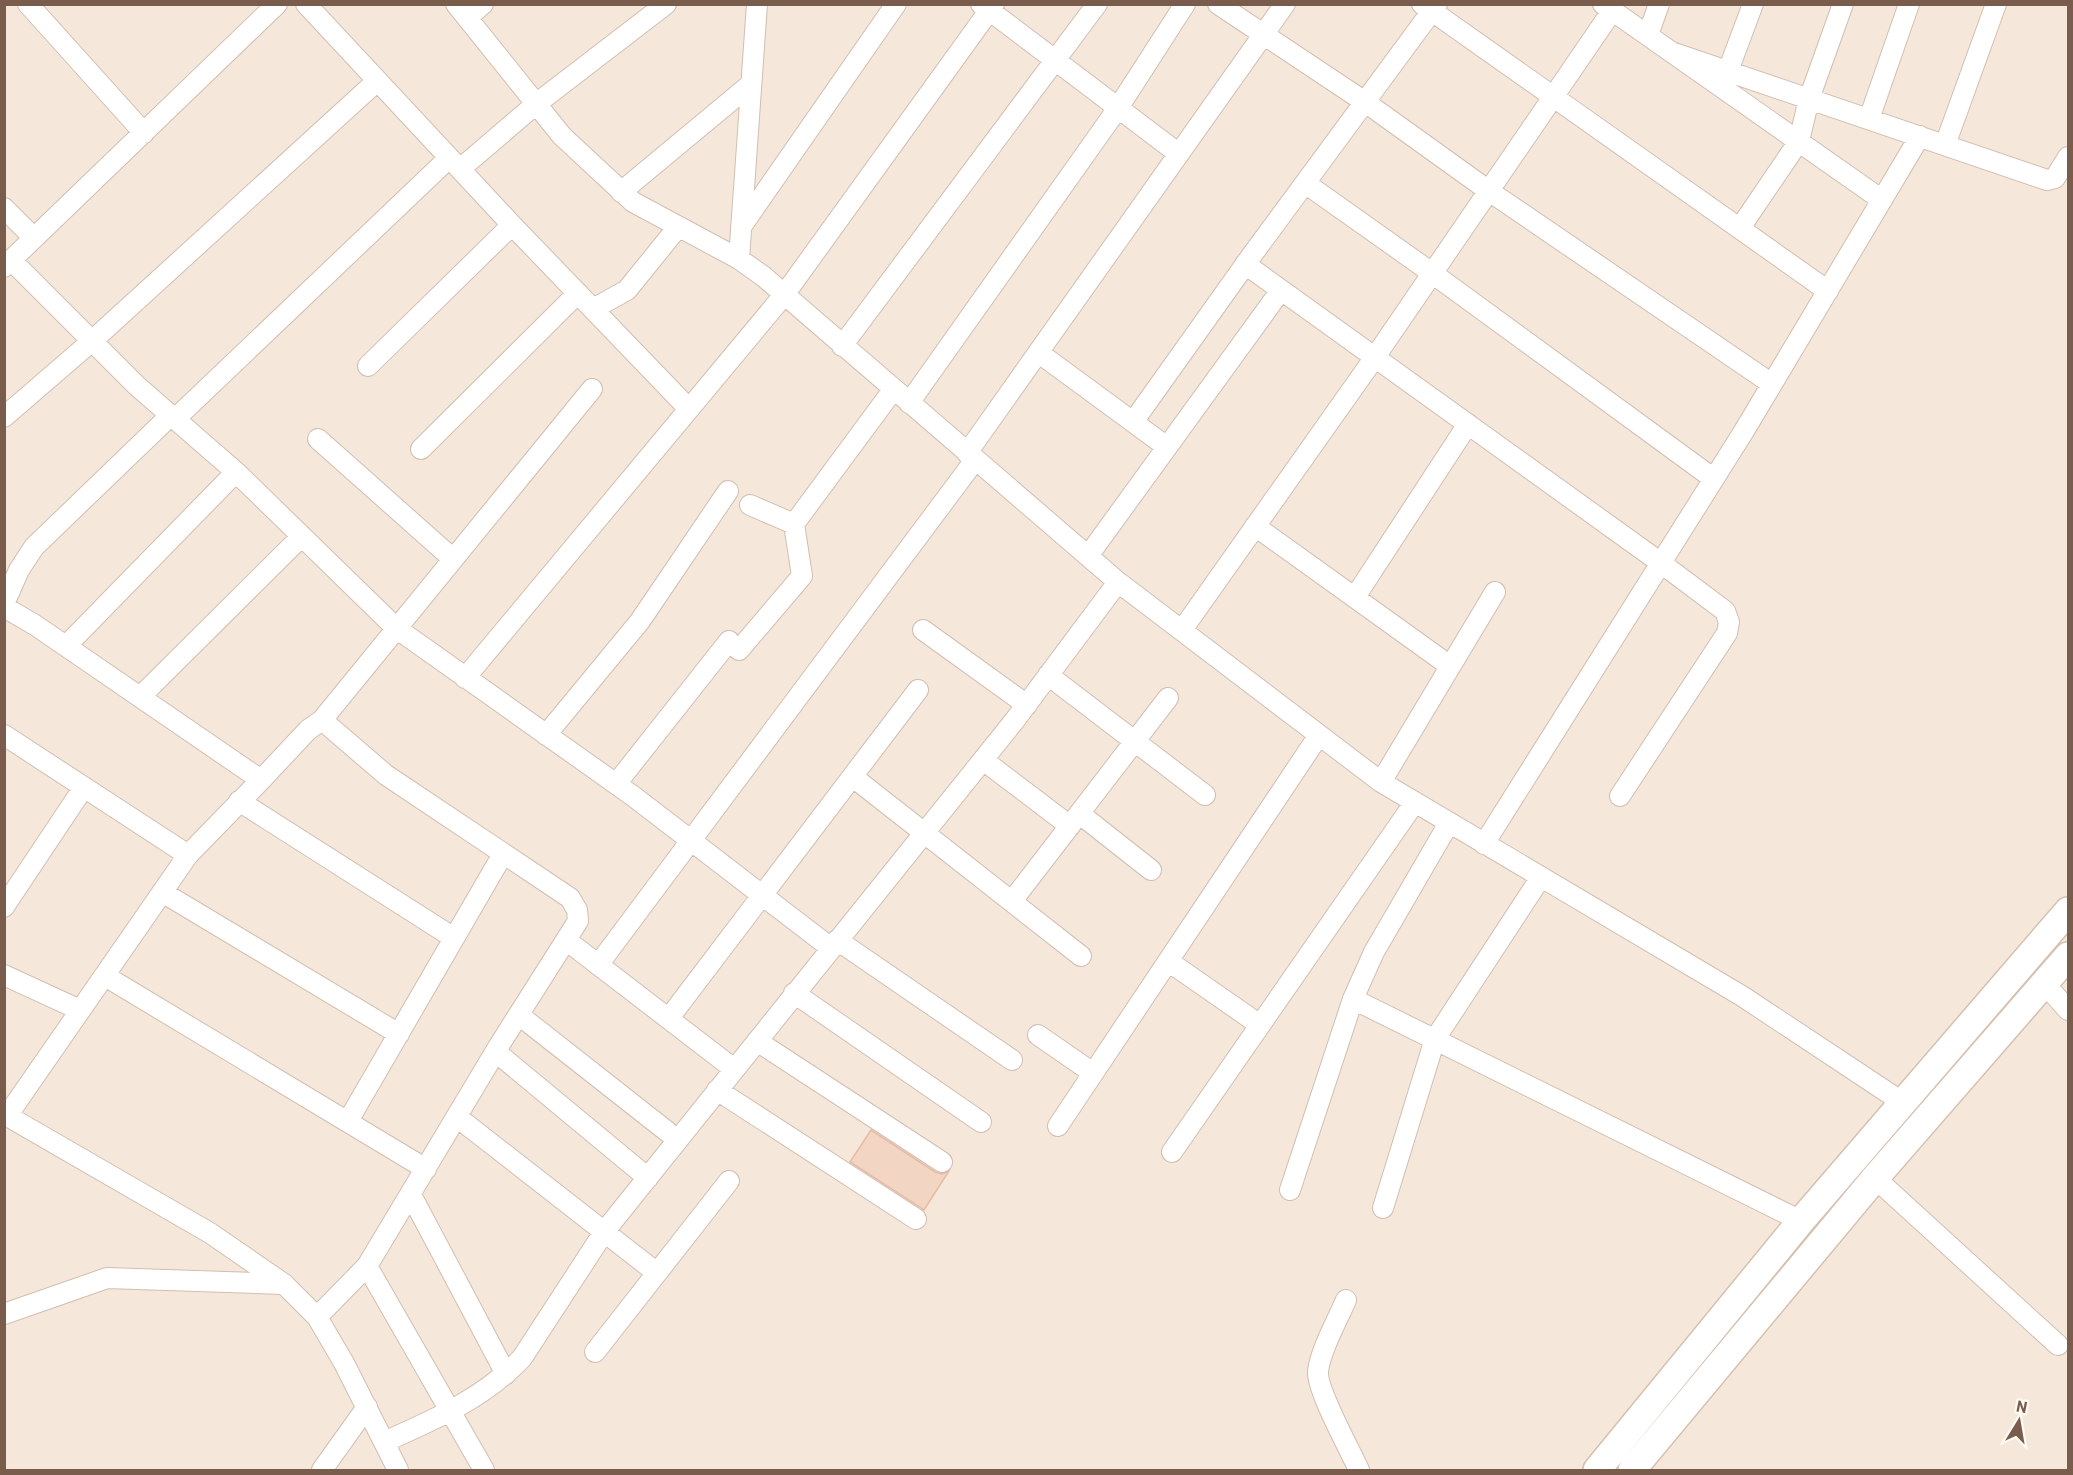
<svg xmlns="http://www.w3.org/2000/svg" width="2073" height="1475" font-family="Barlow,sans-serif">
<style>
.residential{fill:#f5e8da}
.building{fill:#f3d5c3;stroke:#e6bba3;stroke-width:1.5}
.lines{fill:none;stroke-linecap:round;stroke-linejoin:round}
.minor-casing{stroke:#d1beb0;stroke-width:22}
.secondary-casing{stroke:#d6c0b0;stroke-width:30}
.minor{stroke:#fff;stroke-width:20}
.secondary{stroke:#fff;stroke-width:27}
</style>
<rect width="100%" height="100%" fill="#fdf6ec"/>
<path class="residential" d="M5 5H2068V1470H5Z"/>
<path class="building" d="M871 1130 935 1172 942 1174 949 1171 924 1210 850 1162Z"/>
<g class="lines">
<defs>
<path id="minor" d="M28 4 144 133
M306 4 512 225 689 409
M456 4 562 136 633 202 739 259 763 276 1118 582 1381 782 1742 996 1902 1102
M981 4 1179 154
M1218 4 1365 102 1489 191 1772 384
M1422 4 1828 291
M1603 4 1882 200
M467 18 483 4
M1648 35 1659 4
M1671 52 2047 180 2055 178 2068 157
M1728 71 1753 4
M1869 119 1909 4
M1945 145 1996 4
M460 169 536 104 666 4
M1305 183 1432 273 1714 479
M621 192 751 84
M4 208 34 238
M741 227 896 4
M1740 228 1799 141 1809 99 1843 4
M739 259 757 4
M11 260 137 386 236 472 396 628 633 796 831 948
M1245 264 1661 563 1725 611 1729 622 1727 633 1620 796
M4 267 277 4
M593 309 627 290 678 227
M842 346 1097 4
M1039 353 1167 447
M368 366 512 225
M909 403 1118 108 1185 4
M4 417 92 341 377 81
M175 419 449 158
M1133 422 1252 255 1437 4
M318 439 453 559
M421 449 578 293
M967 453 1285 4
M794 524 893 390
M1255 526 1450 666
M1088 556 1281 290
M1355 597 1468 424
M4 604 19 570 34 547 171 415
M4 607 35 625 261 780
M923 630 1027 705
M1182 630 1375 357 1612 11
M66 646 236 472
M739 650 802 576 794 524 750 505
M1048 675 1205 795
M465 678 784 295 994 4
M140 697 302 536
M4 735 188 855
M546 735 640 621 728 491
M983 760 1070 826
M853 777 1081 956
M1381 782 1495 592
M616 784 729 641
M239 801 454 938
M1080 814 1151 870
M1484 844 1744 431 1920 136
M162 892 399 1034
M1012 901 1168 698
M4 907 84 787
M566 940 734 1069
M837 940 1012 1060
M1168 961 1260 1025
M598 965 975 460
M4 975 80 1010
M105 976 426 1169
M2044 983 2068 1010
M794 993 981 1122
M1353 999 1801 1221
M519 1015 678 1140
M669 1018 918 690
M1038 1035 1093 1073
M757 1041 942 1162
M496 1052 648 1178
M717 1090 916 1219
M4 1114 210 1233 284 1284 317 1317 344 1363 398 1470
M7 1116 188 855 261 780 308 730 322 720 592 389
M457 1117 657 1273
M348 1121 503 854
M1058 1126 1319 735
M1172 1152 1415 802
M1875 1178 2058 1345
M1290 1190 1353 999 1374 952 1449 823
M411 1195 506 1374
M1383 1208 1435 1039 1541 877
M367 1266 484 1470
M1346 1300C1337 1321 1321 1349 1318 1371 1316 1389 1350 1450 1359 1470
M4 1314 107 1278 284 1284
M317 1317 367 1266 500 1044 578 921 577 910 570 898 386 775 322 720
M595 1352 729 1181
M384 1442C434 1420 484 1398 522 1358L604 1232 1015 720 1118 582
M322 1470 367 1407"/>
<path id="secondary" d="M1597 1470 1801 1221 2068 911
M1632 1470 1875 1178 2068 956"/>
</defs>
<use href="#minor" class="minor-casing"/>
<use href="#secondary" class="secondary-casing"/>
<use href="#minor" class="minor"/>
<use href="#secondary" class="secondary"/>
</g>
<rect width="2073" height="1475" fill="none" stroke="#7a5c4d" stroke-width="12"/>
<g transform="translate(2019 1421) rotate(11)" stroke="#fffaf3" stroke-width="4.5" paint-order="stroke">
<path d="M0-4.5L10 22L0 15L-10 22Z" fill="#7a5c4d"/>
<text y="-9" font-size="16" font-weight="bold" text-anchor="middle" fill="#7a5c4d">N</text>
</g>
</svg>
